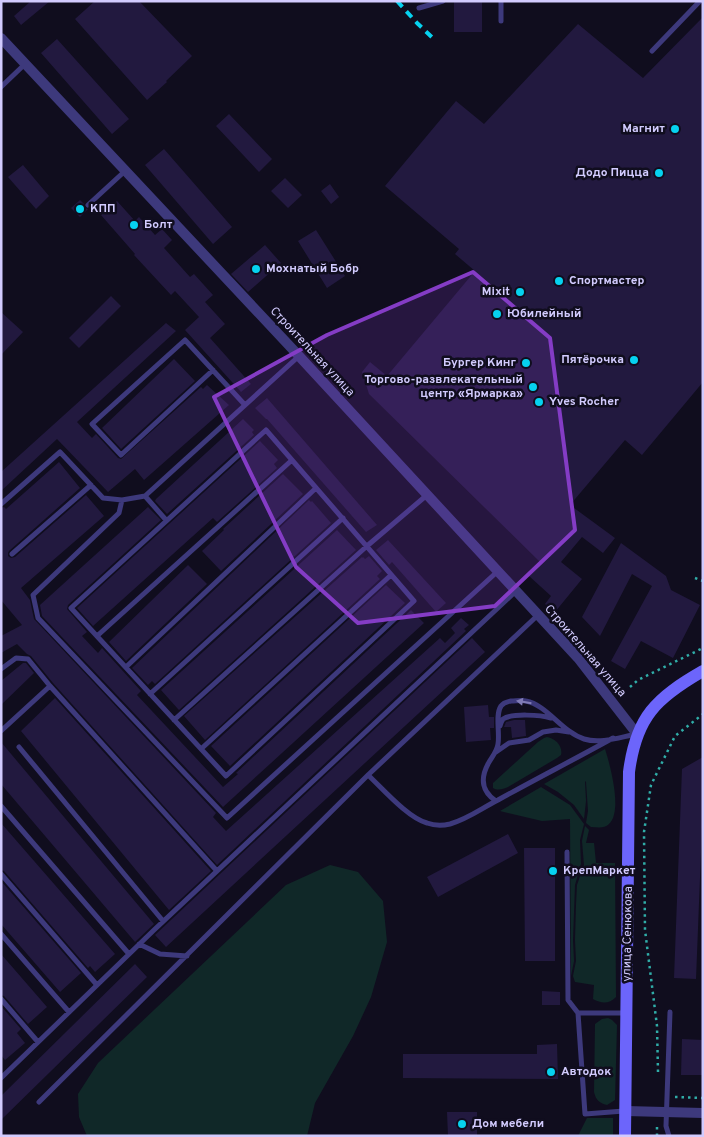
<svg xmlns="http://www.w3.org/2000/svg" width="704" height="1137" font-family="Overpass,sans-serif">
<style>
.green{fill:#102828}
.building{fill:#22193f}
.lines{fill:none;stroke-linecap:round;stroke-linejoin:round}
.path{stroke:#30ada8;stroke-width:2.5;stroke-dasharray:2.5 4;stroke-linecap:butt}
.lane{stroke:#3d397c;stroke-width:5}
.street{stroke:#3d397c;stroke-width:10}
.secondary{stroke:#6c65fb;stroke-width:12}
.rail{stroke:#06d2ef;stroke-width:4;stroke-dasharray:8 6;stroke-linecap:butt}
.oneway{fill:#807bb6}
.marked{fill:#843cc5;fill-opacity:0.2;stroke:#843cc5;stroke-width:4;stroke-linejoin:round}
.poi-dot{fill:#06d2ef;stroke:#100d1e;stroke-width:2}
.labels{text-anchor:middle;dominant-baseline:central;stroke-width:5;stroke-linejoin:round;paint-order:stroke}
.poi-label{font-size:12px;font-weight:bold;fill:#d2cbfe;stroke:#100d1e;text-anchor:start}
.street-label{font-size:12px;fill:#d2cbfe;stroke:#100d1e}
</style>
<rect width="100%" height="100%" fill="#100d1e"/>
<path class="green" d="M547 737C556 739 563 746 561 755L557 758 508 787C503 789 498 791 493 788V783L538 742 544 738Z
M605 749C610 765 623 811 609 824 604 829 597 827 591 827L586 823 588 811 586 782 585 781 586 801 584 819 574 805 558 792 544 784Z
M541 787 570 805 584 824 580 840 581 864 575 885 573 940 574 961 571 976 570 819 542 821 500 811Z
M585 826 589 830 586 843H594L596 863H615L616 997C609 1004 602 1004 593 999L594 985 575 982 573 976 576 961 575 940 576 905 577 885 584 865 582 841Z
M330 865 358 872 383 901 387 942 371 997 353 1036 315 1103 307 1136H87L79 1117 78 1094 98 1063 286 885Z
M608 1018 612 1020 617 1025 615 1100 607 1105C599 1103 596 1100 594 1092L595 1024 602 1019Z
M587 1118H613V1136H578Z"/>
<path class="building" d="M31 1H50L21 25 14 16Z
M95 1H139L192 56 166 81 167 82 147 100 75 19Z
M454 1H482V32H454Z
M703 17V382L642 455 625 440 570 505 615 538 603 553 582 537 561 562 582 579 555 612 545 604 551 596 529 576 541 563 369 394 362 372 370 362 387 376 475 271 455 254 459 249 385 186 456 101 484 124 578 24 643 78Z
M57 39 129 119 112 134 41 53Z
M229 114 272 159 259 172 216 126Z
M164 149 232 227 213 244 145 165Z
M23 165 49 196 36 209 8 177Z
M285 178 302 195 288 208 271 191Z
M330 184 339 197 331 204 321 191Z
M80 200 84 204V208L88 209 80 217 71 208Z
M117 201 135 221 139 217 155 235 162 229 172 240 164 248 190 277 194 274 213 295 205 302 225 324 210 338 251 384 241 392 185 330 199 317 175 291 171 295 134 255 135 254 101 215Z
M316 230 345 276 327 288 298 241Z
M265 245 281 263 248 292 231 274Z
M111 296 121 306 79 348 69 338Z
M1 312 23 332 1 355Z
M166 323 176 331 77 422 92 438 96 434 118 458 121 459 201 387 203 389 207 385 229 405 144 480 135 469 108 492 57 439 1 491V472Z
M174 359 195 381 121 449 102 428Z
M267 398 377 525 366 532 267 419H266L255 408Z
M243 419 254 430 252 432 254 435 167 514 155 501 156 499Z
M260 441 278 460 274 464 277 468 217 522 213 518 93 626 77 608Z
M59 462 80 488 9 551 8 553V556L11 558 15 557 86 495 104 516 21 588 30 600 34 619 216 813 213 817 226 831 440 638 445 643 455 633 451 628 461 618 469 625 464 629 466 631 217 865 53 683 31 656 27 654 17 644 1 653V636L22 625 1 600V508L4 507 6 509Z
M283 474 303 494 221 571 202 551 224 530 223 529Z
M309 500 311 502 312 501 331 523 155 684 152 681 148 685 132 668Z
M148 507 161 520 68 605 67 609 87 632 82 636 98 653 102 648 141 691 137 695 223 787 238 774 236 773 411 610 424 623 223 807 42 616 40 605Z
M337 530 356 550 179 710 178 709 161 690Z
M388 540 446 603 436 612 392 562 389 565 376 550Z
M621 543 666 576 671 590 700 605 673 658 641 641 625 669 611 661 652 586 632 574 600 636 582 617Z
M369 556 382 571 377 576 380 579 205 740 184 716 362 557V558L363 557 365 559Z
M188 565 207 584 126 661 109 642Z
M386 585 405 603 230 766 211 746Z
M472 638 485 652 166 947 155 935Z
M23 663H26L34 673 1 705V681Z
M55 698 211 871 169 910 21 731Z
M488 705 489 717H494V728H490L491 740 466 742 464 707Z
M514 720H525L526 736 512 738 511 727H504L506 722Z
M1 742 154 924 135 942 1 784Z
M703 757V802L696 979 674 978 682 769Z
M1 823 115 954 95 972 90 966 88 968 4 871 1 870Z
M508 834 518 853 438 897 427 877Z
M524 848H555V961H525Z
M1 881 81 973 60 992 1 924Z
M1 954 47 1007 28 1024 4 996 1 995Z
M135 964 147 977 1 1120V1096Z
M542 991 560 992V1005H542Z
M1 1006 21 1029 17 1033 25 1043 5 1060 1 1055Z
M682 1039 703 1040V1075H681Z
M557 1044 558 1079 403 1078V1054H537V1045Z
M447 1112H477V1136H448Z"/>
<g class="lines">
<path class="path" d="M695 578 703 581
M630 687 638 680 703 648
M658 1072 657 1026 645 930 644 832 651 785 675 736 703 714
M675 1097 703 1098
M657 1136V1127"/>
<path class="lane" d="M419 8 443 1
M501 21V1
M652 51 700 1
M1 87 25 64
M88 205 125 171
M213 370 121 455 92 424 185 340 245 405
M266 430 414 601 226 776 71 608Z
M145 496 166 520
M122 500 119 513 33 595 38 618 227 818 498 571
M1 504 60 452 103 498 122 500 145 496 299 356
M12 554 91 485
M97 636 292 460
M126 667 316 488
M1 669 16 658 28 659 50 686
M150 694 343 518
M174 720 367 546 427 495
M500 726C501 723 501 722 503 719 512 713 541 715 551 718
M1 731 50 686 217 871
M19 747 163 921
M201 749 391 575
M496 752 509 743 529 740 543 732 556 730 569 732
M368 775C383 789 408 818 427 823 435 826 442 826 450 824 468 819 482 808 498 800 536 779 575 759 613 738
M496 801C482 792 480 779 488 764 491 758 497 752 498 744 500 733 495 715 501 706 504 702 507 702 511 701 516 701 522 700 526 701 547 705 562 732 584 739 601 744 620 737 637 734
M1 806 129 954
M567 852 568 1000 578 1013
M1 874 97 985
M1 934 69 1012
M139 944 160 954 187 956
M1 999 38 1042
M1 1078 154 930 516 591
M39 1102 368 775 538 615
M624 1111 585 1114 578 1013H626
M669 1136 666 1126 670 1012"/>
<path class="street" d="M1 38 299 356 578 658 637 734
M626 1111 703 1113"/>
<path class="secondary" d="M625 1136 629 772C636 717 656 698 703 671"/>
<path class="rail" d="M397 1 417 23 436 41"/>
</g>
<defs><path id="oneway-solid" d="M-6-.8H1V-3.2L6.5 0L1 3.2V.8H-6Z" transform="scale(1.25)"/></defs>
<use class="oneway" href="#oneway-solid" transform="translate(524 702) rotate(-171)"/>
<path class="marked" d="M473 272 550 338 575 530 495 606 358 623 296 567 214 397 327 335Z"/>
<g class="poi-dot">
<circle cx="675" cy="129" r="5"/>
<circle cx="659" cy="173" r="5"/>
<circle cx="80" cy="209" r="5"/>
<circle cx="134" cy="225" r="5"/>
<circle cx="256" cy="269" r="5"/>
<circle cx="559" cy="281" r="5"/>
<circle cx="520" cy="292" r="5"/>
<circle cx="497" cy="314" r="5"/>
<circle cx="634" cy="360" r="5"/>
<circle cx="526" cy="363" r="5"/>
<circle cx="533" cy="387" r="5"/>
<circle cx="539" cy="402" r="5"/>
<circle cx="553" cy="871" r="5"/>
<circle cx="551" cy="1072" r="5"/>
<circle cx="462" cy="1124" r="5"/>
</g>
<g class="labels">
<g class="poi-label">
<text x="665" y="129" text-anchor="end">Магнит</text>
<text x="649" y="173" text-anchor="end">Додо Пицца</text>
<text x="90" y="209">КПП</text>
<text x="144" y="225">Болт</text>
<text x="266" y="269">Мохнатый Бобр</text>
<text x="569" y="281">Спортмастер</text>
<text x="510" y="292" text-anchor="end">Mixit</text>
<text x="507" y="314">Юбилейный</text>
<text x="624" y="360" text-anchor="end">Пятёрочка</text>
<text x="516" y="363" text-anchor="end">Бургер Кинг</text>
<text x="523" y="380" text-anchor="end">Торгово-развлекательный<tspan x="523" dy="14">центр «Ярмарка»</tspan></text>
<text x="549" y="402">Yves Rocher</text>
<text x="563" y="871">КрепМаркет</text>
<text x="561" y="1072">Автодок</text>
<text x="472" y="1124">Дом мебели</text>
</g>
<g class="street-label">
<text transform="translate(312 352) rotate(47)">Строительная улица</text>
<text transform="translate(585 651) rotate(49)">Строительная улица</text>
<text transform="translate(628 934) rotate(-89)">улица Сенюкова</text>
</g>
</g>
<rect width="704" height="1137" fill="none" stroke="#d2cbfe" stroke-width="5"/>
</svg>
